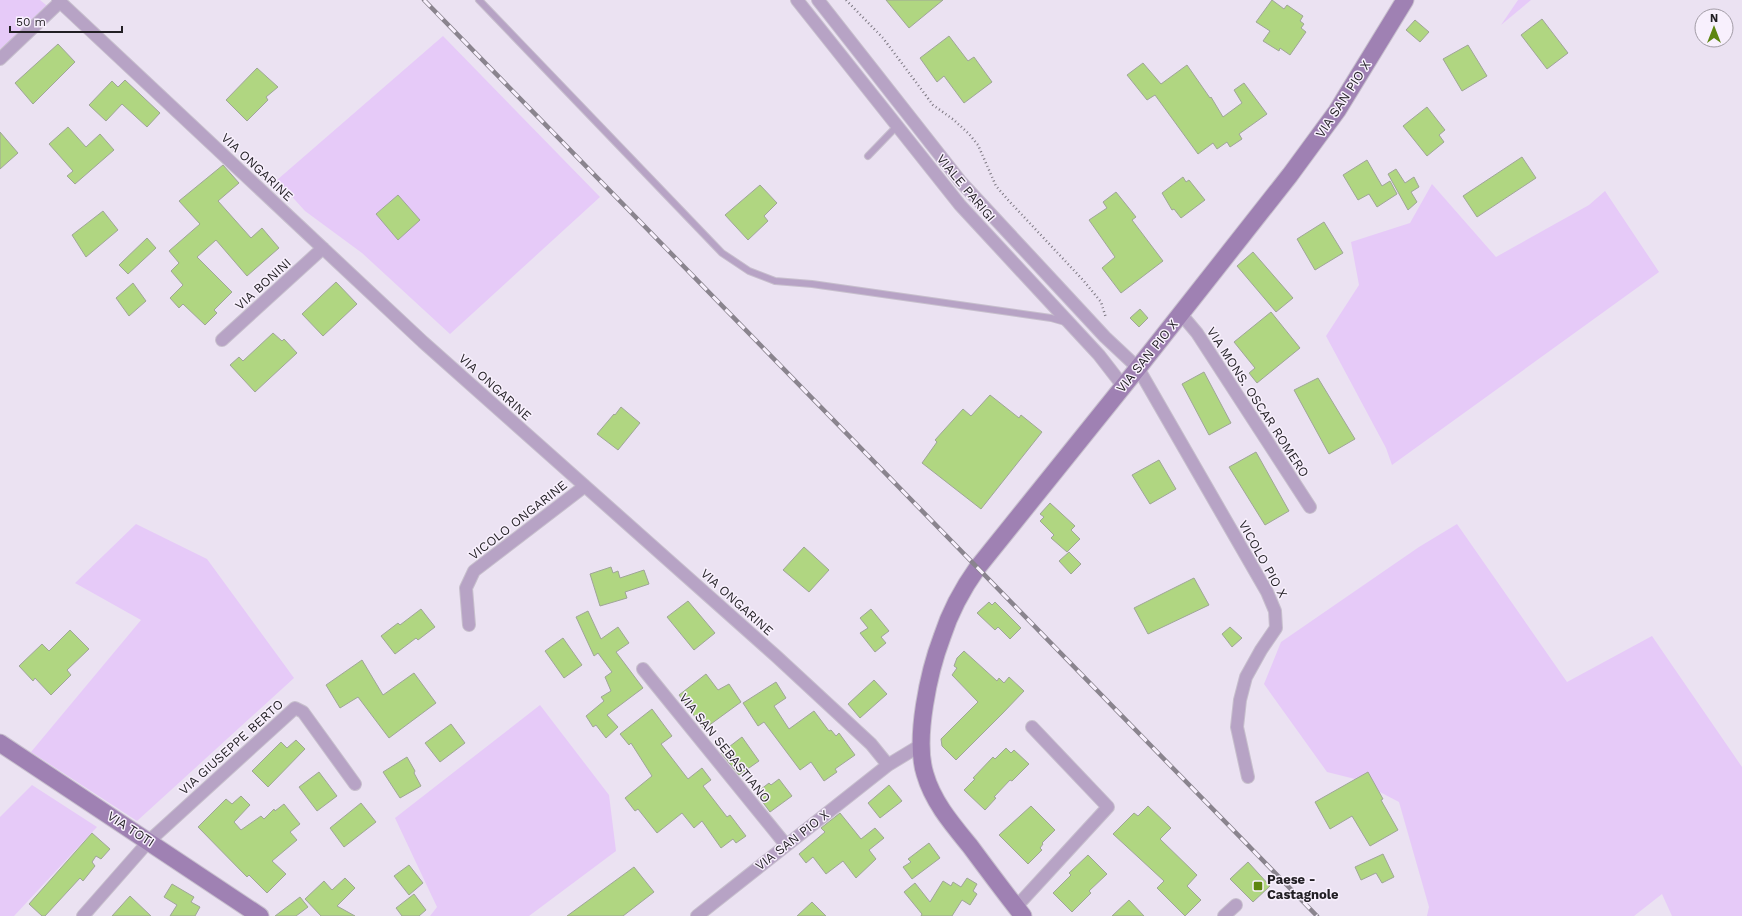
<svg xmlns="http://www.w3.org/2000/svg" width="1742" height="916" font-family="'Work Sans',sans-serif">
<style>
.green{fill:#e6caf8}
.building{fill:#b0d681;stroke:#9fa697}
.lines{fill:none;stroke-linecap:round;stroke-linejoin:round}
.lane-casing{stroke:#c7bfcd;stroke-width:8}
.street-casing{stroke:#c7bfcd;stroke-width:14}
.secondary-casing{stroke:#c7bfcd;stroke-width:19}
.path{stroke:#7d7882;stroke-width:2.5;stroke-dasharray:1 3;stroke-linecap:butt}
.lane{stroke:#b7a3c5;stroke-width:6}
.street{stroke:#b7a3c5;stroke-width:12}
.secondary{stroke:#9f81b3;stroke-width:17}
.rail-casing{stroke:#8a848e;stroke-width:4.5}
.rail{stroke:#f8f0fd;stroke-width:3;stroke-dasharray:9;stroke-linecap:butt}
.poi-dot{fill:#5d860f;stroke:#f8f0fd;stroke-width:1.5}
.labels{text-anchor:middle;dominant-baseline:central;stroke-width:3;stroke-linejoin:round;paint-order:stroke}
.street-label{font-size:13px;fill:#221f24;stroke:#f8f0fd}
.poi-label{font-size:13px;font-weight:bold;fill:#221f24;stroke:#f8f0fd;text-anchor:start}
</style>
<rect width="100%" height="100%" fill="#ebe2f2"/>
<path class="green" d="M0 0H40L51 9 0 49Z
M1518 0H1531L1501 25Z
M443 36 600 197 450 334 362 253 305 211 277 180Z
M1432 184 1496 257 1589 205 1605 191 1659 272 1392 465 1386 448 1326 336 1359 285 1351 242 1410 223Z
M136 524 207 559 294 678 137 821 31 752 141 620 75 583Z
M1457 524 1567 682 1652 636 1742 767V916H1672L1662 894 1634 916H1427L1429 907 1399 802 1355 779 1327 772 1264 684 1281 642 1419 547Z
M540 705 609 795 616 851 529 916H430L437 907 395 818Z
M32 785 97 827 14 916H0V817Z"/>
<path class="building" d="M886 0H943L909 28Z
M1272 0 1284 9 1287 5 1303 16 1300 21 1304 24 1301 28 1306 32 1290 55 1280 48 1279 51 1263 41 1270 31 1256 22Z
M1542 19 1568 53 1547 69 1521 35Z
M1415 20 1429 32 1420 42 1406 30Z
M949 36 968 61 974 57 992 82 964 103 944 76 937 82 920 58Z
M58 44 75 62 33 104 15 83Z
M1468 45 1487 76 1462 91 1443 59Z
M1143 63 1161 84 1187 65 1210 98 1211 97 1223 117 1242 103 1234 90 1244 83 1267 114 1239 134 1242 139 1230 147 1227 142 1217 149 1213 143 1198 154 1155 95 1147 100 1127 75Z
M257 68 278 87 266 97 268 100 247 121 226 100Z
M125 80 160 113 147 127 122 104 106 121 89 105 112 81 118 87Z
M1427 107 1445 130 1439 135 1444 142 1427 156 1403 126Z
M68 127 86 147 100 134 114 150 75 184 67 176 73 171 49 144Z
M0 132 18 153 0 169Z
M1522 157 1536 178 1477 217 1463 196Z
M1367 160 1382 186 1390 181 1397 194 1377 207 1369 194 1358 200 1343 175Z
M223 165 239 183 218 201 251 238 262 228 279 248 247 276 216 240 197 257 232 292 214 310 217 313 205 325 183 304 179 308 170 298 183 285 171 271 179 263 169 251 200 224 179 201Z
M1396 169 1405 183 1414 177 1419 187 1411 192 1417 202 1408 210 1388 174Z
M1183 177 1186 182 1189 180 1205 200 1181 218 1174 209 1172 210 1162 193Z
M760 185 777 203 764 216 768 221 748 240 725 215Z
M1116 192 1136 217 1132 220 1163 261 1121 293 1102 268 1115 257 1089 220 1107 208 1103 202Z
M398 195 420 220 398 240 376 214Z
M103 211 118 230 86 257 72 235Z
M1324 222 1343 253 1315 270 1297 239Z
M147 238 156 248 128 274 119 265Z
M1253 252 1293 298 1276 312 1237 266Z
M336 282 357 304 323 336 302 314Z
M133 283 146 301 129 316 116 298Z
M1140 309 1148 318 1139 327 1130 318Z
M1271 312 1300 348 1257 383 1249 373 1255 368 1234 342Z
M273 333 282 341 284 339 297 353 255 392 230 365 239 357 243 361Z
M1204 372 1231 423 1209 435 1182 384Z
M1318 378 1355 439 1329 454 1294 390Z
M990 395 1019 418 1021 415 1042 432 981 509 922 463 937 442 935 440 963 409 971 416Z
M621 407 640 423 618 450 597 434 614 414 615 415Z
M1256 452 1289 511 1265 525 1229 467Z
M1159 460 1176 489 1150 504 1132 475Z
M1050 503 1075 526 1071 530 1080 539 1067 552 1051 538 1054 535 1040 521 1044 517 1040 514Z
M804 547 829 570 809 592 783 570Z
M1069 552 1081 564 1071 574 1059 561Z
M611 567 613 573 618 571 620 578 644 570 649 584 625 592 627 598 600 606 590 574Z
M1194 578 1209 605 1148 634 1134 608Z
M688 601 715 633 694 650 667 617Z
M989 602 992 605 995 602 1021 628 1010 639 998 627 995 630 977 613Z
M421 609 435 627 418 640 416 638 395 654 381 636 398 623 400 625Z
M871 609 889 631 881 637 886 643 875 652 860 633 868 628 860 618Z
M588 611 601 639 618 627 629 643 616 652 643 688 607 715 618 727 606 738 596 725 593 727 586 716 604 701 601 697 611 691 605 677 612 672 598 653 594 656 576 617Z
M1230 627 1242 638 1232 647 1222 634Z
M70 630 89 649 67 670 71 675 51 695 35 678 33 681 19 666 42 644 49 651Z
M563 638 582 665 564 678 545 651Z
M964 651 997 681 999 678 1004 683 1009 677 1024 691 1002 714 956 760 942 746 941 739 978 702 952 675 957 668 954 666 957 658Z
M362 660 383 695 414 673 436 703 389 738 358 697 340 708 326 685Z
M706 674 718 690 729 684 741 702 704 729 679 695Z
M874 680 887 694 860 718 848 704Z
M776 682 786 698 774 706 789 729 814 711 829 731 831 730 836 736 839 733 855 755 835 769 837 772 824 781 811 762 800 770 764 722 758 726 743 703Z
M652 709 672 736 661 744 688 779 702 768 711 780 703 786 727 817 730 815 746 836 736 843 733 839 721 848 702 821 694 828 682 813 657 833 638 809 635 811 625 798 652 776 631 743 629 745 620 734Z
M451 724 465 743 440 762 425 743Z
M742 737 759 761 739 775 721 753Z
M296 740 305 749 268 787 252 771 281 742 287 748Z
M1006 748 1011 753 1014 750 1029 764 1012 781 1010 780 994 797 996 798 985 810 964 790 975 779 973 778 993 757 995 759Z
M407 757 415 771 414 773 421 786 400 798 383 772Z
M319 772 337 796 317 811 299 787Z
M1368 772 1383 799 1381 800 1398 830 1370 846 1352 816 1330 829 1315 802Z
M779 779 792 796 770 812 756 793 769 783 771 785Z
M889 785 902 801 880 818 868 803Z
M241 796 250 805 234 822 241 830 261 816 264 819 274 809 275 811 284 804 300 824 290 832 297 840 272 861 286 874 267 893 249 875 247 877 198 827 226 799 232 804Z
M361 803 376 822 344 847 330 828Z
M1031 806 1055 830 1042 843 1043 844 1040 848 1042 850 1028 864 999 835Z
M1148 806 1171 828 1160 839 1197 875 1187 886 1201 900 1185 916 1157 888 1164 881 1113 834 1134 813 1138 816Z
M840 813 861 839 875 828 884 838 869 850 876 859 856 878 843 861 826 874 813 857 806 863 799 854 825 832 821 828Z
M92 833 110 849 101 859 96 856 92 862 95 866 83 881 80 878 45 916H42L29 904Z
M929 843 940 858 912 879 903 867 911 862 908 859Z
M1383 854 1394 877 1382 883 1376 873 1361 880 1355 867Z
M1088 855 1107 874 1089 891 1091 893 1072 912 1053 893 1071 875 1069 873Z
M1248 862 1270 886 1253 902 1230 879Z
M409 865 423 883 409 895 394 876Z
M634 867 654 892 623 916H567Z
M345 878 355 888 337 906 355 916H321L305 899 324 881 332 890Z
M967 878 977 884 973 891 977 894 970 905 962 900 952 916H921L922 914 904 892 915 883 930 902 943 881 951 886 953 882 961 887Z
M172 884 194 897 191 902 200 907 195 916H170L177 905 164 897Z
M414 894 426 910 419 916H402L396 908Z
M130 896 151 916H112Z
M300 897 308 907 296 916H275Z
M1129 900 1144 916H1112Z
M812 902 826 916H797Z"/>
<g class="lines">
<defs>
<path id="lane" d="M479 0 722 253 749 271 775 281 812 284 1051 318 1065 322
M868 156 897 126"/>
<path id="street" d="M58 0 423 342 776 656 871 744 888 765 921 745
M797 0 960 205 1099 355 1123 386
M818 0 961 182 1105 337 1138 368 1267 592 1275 611 1276 628 1261 650 1246 677 1240 700 1237 727 1248 777
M0 59 60 2
M1181 314 1197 333 1310 507
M222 340 323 248
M469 625 466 588 474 571 585 486
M643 669 786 845
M1016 907 1108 807 1032 727
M83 916 149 841 295 708 303 712 355 784
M697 916 888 765
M1224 916 1236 905"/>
<path id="secondary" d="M0 743 260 916
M1023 916C1005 893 987 869 970 846 952 824 933 802 925 774 914 739 929 671 942 637 950 612 963 588 978 567L1138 368 1290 175 1337 111 1405 0"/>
</defs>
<use href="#lane" class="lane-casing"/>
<use href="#street" class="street-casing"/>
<use href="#secondary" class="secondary-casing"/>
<path class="path" d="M846 0 883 38 933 105 954 120 969 134 978 145 996 186 1009 201 1083 280 1101 302 1106 318"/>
<use href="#lane" class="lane"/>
<use href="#street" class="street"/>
<use href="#secondary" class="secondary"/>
<defs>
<path id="rail" d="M424 0 1317 916"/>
</defs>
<use href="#rail" class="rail-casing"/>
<use href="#rail" class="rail"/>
</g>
<rect class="poi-dot" x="1253" y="881" width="10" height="10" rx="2"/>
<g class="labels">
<g class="street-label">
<text transform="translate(1343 99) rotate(-57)">VIA SAN PIO X</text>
<text transform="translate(257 167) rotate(43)">VIA ONGARINE</text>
<text transform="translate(966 188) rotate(50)">VIALE PARIGI</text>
<text transform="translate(263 284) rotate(-42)">VIA BONINI</text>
<text transform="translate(1147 356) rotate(-51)">VIA SAN PIO X</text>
<text transform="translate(495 387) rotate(42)">VIA ONGARINE</text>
<text transform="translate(1258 402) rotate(57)">VIA MONS. OSCAR ROMERO</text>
<text transform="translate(518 520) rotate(-38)">VICOLO ONGARINE</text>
<text transform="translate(1263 559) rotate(61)">VICOLO PIO X</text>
<text transform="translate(737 602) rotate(42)">VIA ONGARINE</text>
<text transform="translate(231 747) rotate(-42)">VIA GIUSEPPE BERTO</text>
<text transform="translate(725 748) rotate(51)">VIA SAN SEBASTIANO</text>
<text transform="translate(131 829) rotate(33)">VIA TOTI</text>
<text transform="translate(792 840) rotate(-38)">VIA SAN PIO X</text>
</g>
<g class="poi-label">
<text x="1267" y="879">Paese -<tspan x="1267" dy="15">Castagnole</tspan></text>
</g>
</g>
<g transform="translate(1714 28)"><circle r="19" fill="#f8f0fd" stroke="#a29ca6"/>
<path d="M0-3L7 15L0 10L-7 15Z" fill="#5d860f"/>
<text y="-6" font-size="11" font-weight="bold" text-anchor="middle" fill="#221f24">N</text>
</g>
<path d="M10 26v6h112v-6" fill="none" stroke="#221f24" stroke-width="2"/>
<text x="16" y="26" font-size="12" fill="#221f24" stroke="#f8f0fd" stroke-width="3" paint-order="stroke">50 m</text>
</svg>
